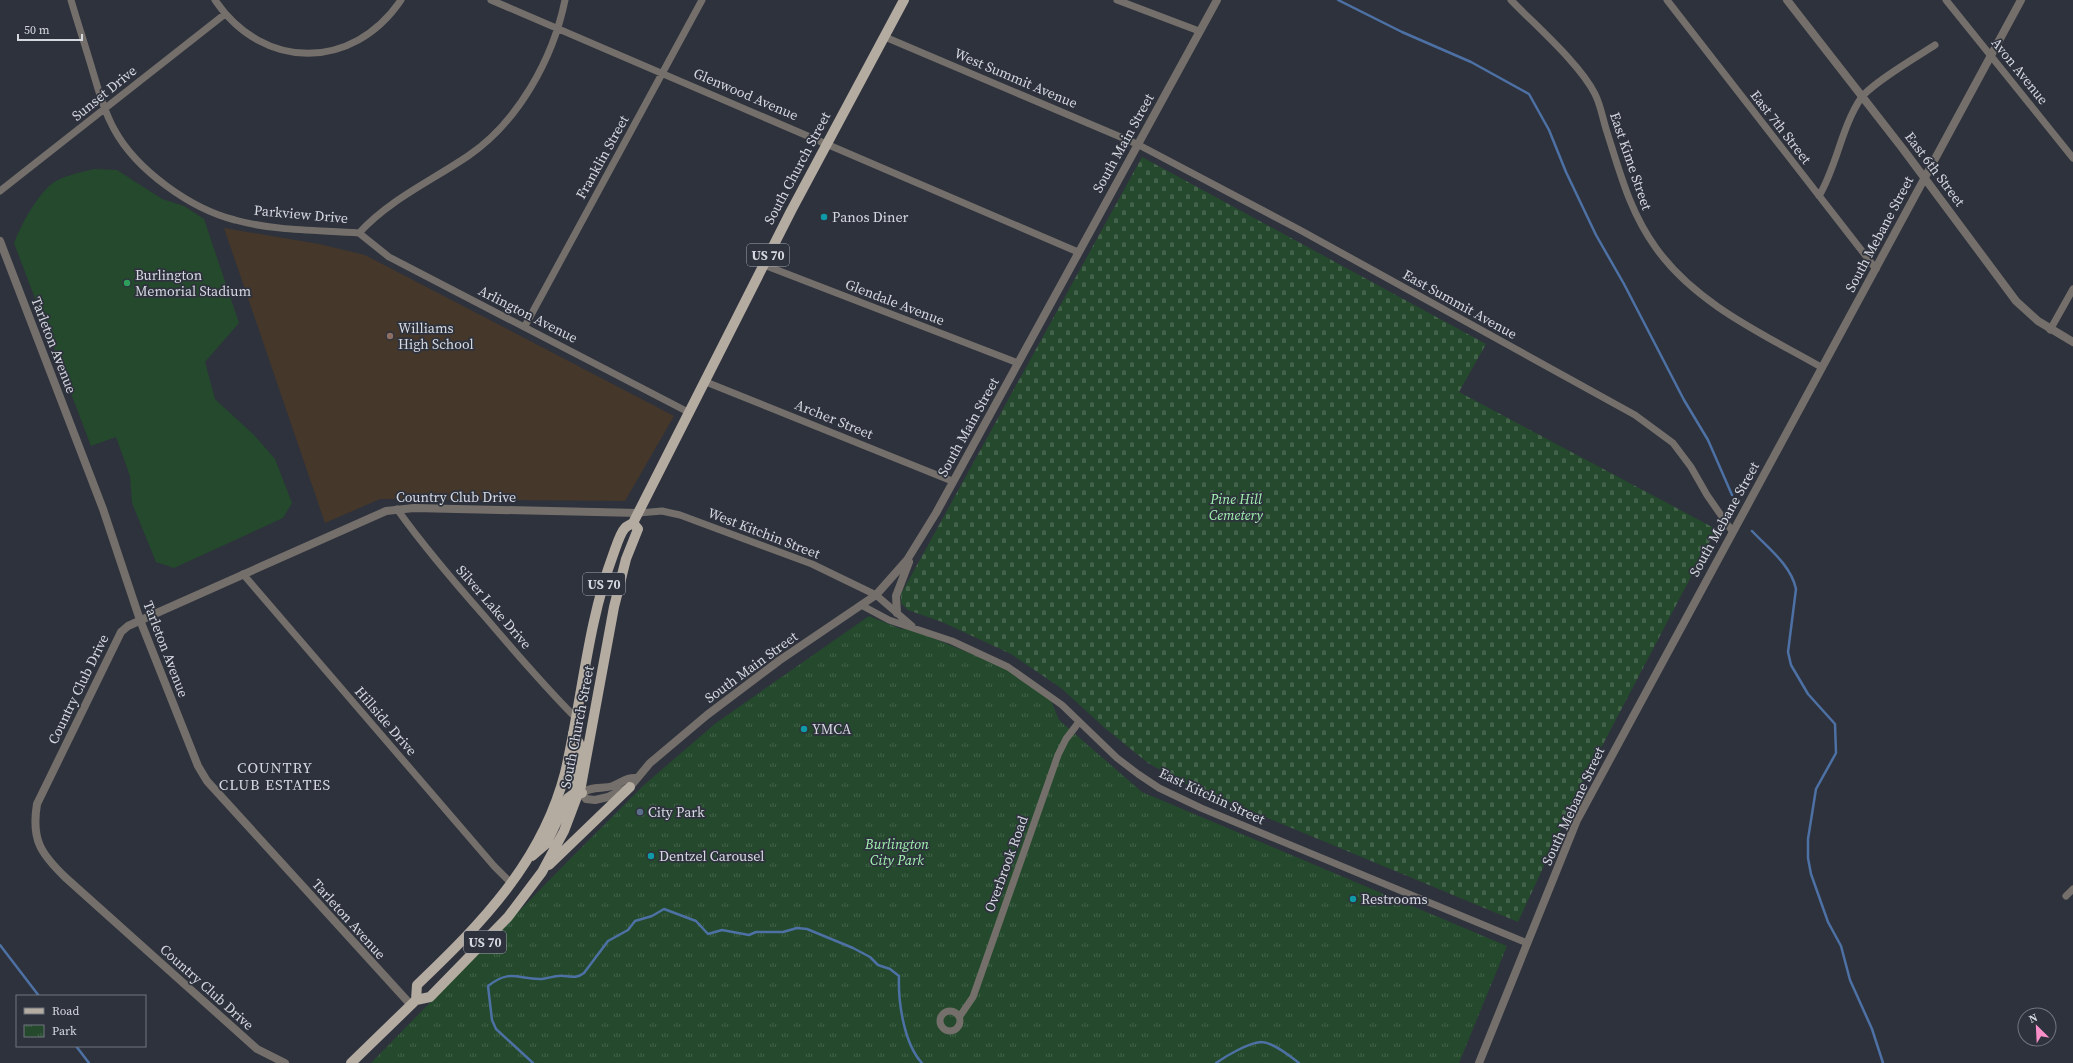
<svg xmlns="http://www.w3.org/2000/svg" width="2073" height="1063" font-family="'Source Serif 4',serif">
<style>
.education{fill:#45372a}
.grass{fill:#24492c}
.cemetery{fill:url(#cemetery-stones)}
.park{fill:url(#park-tufts)}
.lines{fill:none;stroke-linecap:round;stroke-linejoin:round}
.stream{stroke:#4d71a4;stroke-width:2.5}
.minor{stroke:#746f6a;stroke-width:7}
.tertiary{stroke:#746f6a;stroke-width:8}
.primary{stroke:#b4aba1;stroke-width:10}
.culture-dot{fill:#0f9aa8;stroke:#2e323d;stroke-width:1.5}
.leisure-dot{fill:#2e9e5b;stroke:#2e323d;stroke-width:1.5}
.education-dot{fill:#8d6e63;stroke:#2e323d;stroke-width:1.5}
.service-dot{fill:#5c6f8a;stroke:#2e323d;stroke-width:1.5}
.labels{text-anchor:middle;dominant-baseline:central;stroke-width:3.5;stroke-linejoin:round;paint-order:stroke}
.shield{fill:#2e323d;stroke:#a3a6ae;stroke-width:1}
.shield-label{font-size:13px;font-weight:bold;fill:#d5d8df}
.street-label{font-size:14px;fill:#d5d8df;stroke:#2e323d}
.poi-label{font-size:14px;fill:#d5d8df;stroke:#2e323d;text-anchor:start}
.park-label{font-size:14px;font-style:italic;fill:#a3f3b1;stroke:#2e323d}
.neighbourhood-label{font-size:15px;letter-spacing:1px;fill:#d5d8df;stroke:#2e323d}
</style>
<defs>
<pattern id="cemetery-stones" width="16" height="16" patternUnits="userSpaceOnUse"><rect width="16" height="16" fill="#24492c"/><path d="M2 7V4a2 2 0 0 1 4 0v3zM10 15v-3a2 2 0 0 1 4 0v3z" fill="#43624a"/></pattern>
<pattern id="park-tufts" width="24" height="20" patternUnits="userSpaceOnUse"><rect width="24" height="20" fill="#24492c"/><path d="M3 7l-1-3M5 7V3M7 7l1-3M15 17l-1-3M17 17v-4M19 17l1-3" fill="none" stroke="#43624a"/></pattern>
</defs>
<rect width="100%" height="100%" fill="#2e323d"/>
<path class="education" d="M224 228 319 244 365 255 674 416 625 501 380 499 325 523Z"/>
<path class="grass" d="M94 169 117 170 162 199 184 206 204 219 239 323 205 362 215 399 254 435 275 459 292 503 283 518 174 568 156 562 132 503 130 476 116 437 91 446 14 243C21 225 34 201 48 187 59 176 79 173 94 169Z"/>
<path class="cemetery" d="M1142 157 1486 344 1459 392 1714 528 1715 531 1580 788 1518 922 1188 785 1148 763 1106 729 1061 688 1011 654 942 622 908 610 901 603V594Z"/>
<path class="park" d="M869 616 901 629H911L1008 669 1048 693 1059 720 1142 792 1507 946 1459 1063H371L567 862 644 785 716 723Z"/>
<g class="lines">
<path class="stream" d="M1338 0 1402 32 1471 62 1529 94 1549 130 1566 172 1596 235 1624 284 1684 400 1708 440 1732 495
M1752 531C1768 548 1791 565 1796 589L1788 652 1791 665 1808 694 1835 724 1836 753 1816 789 1808 839V858L1811 874 1828 922 1841 946 1850 980 1872 1029 1883 1063
M0 945 39 996
M76 1046 89 1063
M533 1063 496 1029 492 1020 488 986C511 968 518 980 542 979 549 978 556 975 564 976 572 976 576 979 584 973L608 941 628 930 635 921 652 916 664 909 696 921 708 934 722 930 749 935 756 932H783L797 928 807 929 853 948 870 957 878 965 890 969 899 976C898 1002 904 1044 922 1063
M1216 1063C1226 1056 1248 1043 1261 1042 1273 1042 1290 1056 1299 1063"/>
<path class="minor" d="M71 0C78 24 86 48 93 72 99 92 104 111 114 129 136 170 191 209 235 220 275 231 318 230 359 233 389 200 431 181 468 156 518 122 553 59 565 0
M215 0C263 71 353 71 401 0
M491 0 1078 252
M1117 0 1199 31
M1511 0C1536 26 1580 64 1595 94 1601 106 1603 120 1607 132 1620 173 1630 212 1656 248 1696 304 1763 334 1821 367
M1667 0 1876 269
M1946 0 2073 158
M885 37 1137 144 1300 230 1635 415 1673 443 1691 467 1707 495 1732 531
M0 191 225 14
M1819 196C1837 166 1841 128 1861 98 1872 83 1918 56 1935 45
M359 233 389 257 690 413
M764 265 1018 363
M525 326 702 0
M2050 330 2073 289
M706 382 952 481
M397 509C424 547 455 583 486 618 515 652 544 686 576 718
M639 513 662 511 680 515 812 564 876 595 912 626
M243 574 494 866 512 884
M861 605 889 620 952 641 1008 667 1062 705 1117 758 1138 774 1159 788 1201 808 1527 943
M2066 896 2073 889
M940 1021a10 10 0 1 1 20 0a10 10 0 1 1-20 0Z
M960 1016 973 997 1058 755 1066 739 1079 722"/>
<path class="tertiary" d="M1787 0 1903 149 2016 301 2038 321 2073 342
M0 241 103 509 140 620 198 766 207 781 411 1005
M897 613 896 596 909 562
M637 778C627 777 622 782 613 786 603 789 591 786 582 793L586 799 595 800 608 797 630 787 650 763 707 715 780 660 876 595 907 560 936 513 1217 0
M285 1063 257 1049 66 878C41 854 31 840 37 804L121 632 128 626 150 616 386 511 414 508 639 513
M1479 1063 1577 820 2021 0"/>
<path class="primary" d="M573 733 579 743 572 782 576 792
M532 856 546 844 568 798 576 792 582 793
M549 865 630 787
M416 1000 417 985C481 924 542 862 565 773 582 701 587 625 613 555 616 547 620 533 625 528 627 526 631 524 633 523L791 211 904 0
M351 1063 416 1000 430 997 508 917 542 872 564 831 581 786 614 607 626 559 638 529 633 523"/>
</g>
<g class="culture-dot">
<circle cx="824" cy="217" r="4"/>
<circle cx="804" cy="729" r="4"/>
<circle cx="651" cy="856" r="4"/>
<circle cx="1353" cy="899" r="4"/>
</g>
<circle class="leisure-dot" cx="127" cy="283" r="4"/>
<circle class="education-dot" cx="390" cy="336" r="4"/>
<circle class="service-dot" cx="640" cy="812" r="4"/>
<g class="labels">
<g class="shield">
<rect x="747" y="244" width="42" height="22" rx="3"/>
<rect x="583" y="573" width="42" height="22" rx="3"/>
<rect x="464" y="931" width="42" height="22" rx="3"/>
</g>
<g class="shield-label">
<text x="768" y="255">US 70</text>
<text x="604" y="584">US 70</text>
<text x="485" y="942">US 70</text>
</g>
<g class="street-label">
<text transform="translate(2020 71) rotate(51)">Avon Avenue</text>
<text transform="translate(1016 78) rotate(23)">West Summit Avenue</text>
<text transform="translate(104 93) rotate(-39)">Sunset Drive</text>
<text transform="translate(746 94) rotate(23)">Glenwood Avenue</text>
<text transform="translate(1781 127) rotate(52)">East 7th Street</text>
<text transform="translate(1123 143) rotate(-61)">South Main Street</text>
<text transform="translate(602 157) rotate(-61)">Franklin Street</text>
<text transform="translate(1631 161) rotate(71)">East Kime Street</text>
<text transform="translate(797 168) rotate(-62)">South Church Street</text>
<text transform="translate(1935 169) rotate(53)">East 6th Street</text>
<text transform="translate(301 214) rotate(5)">Parkview Drive</text>
<text transform="translate(1879 234) rotate(-62)">South Mebane Street</text>
<text transform="translate(895 302) rotate(21)">Glendale Avenue</text>
<text transform="translate(1460 304) rotate(29)">East Summit Avenue</text>
<text transform="translate(528 314) rotate(27)">Arlington Avenue</text>
<text transform="translate(54 345) rotate(69)">Tarleton Avenue</text>
<text transform="translate(834 419) rotate(22)">Archer Street</text>
<text transform="translate(968 427) rotate(-61)">South Main Street</text>
<text x="456" y="497">Country Club Drive</text>
<text transform="translate(1724 519) rotate(-61)">South Mebane Street</text>
<text transform="translate(764 533) rotate(21)">West Kitchin Street</text>
<text transform="translate(494 607) rotate(49)">Silver Lake Drive</text>
<text transform="translate(166 649) rotate(69)">Tarleton Avenue</text>
<text transform="translate(751 667) rotate(-36)">South Main Street</text>
<text transform="translate(78 689) rotate(-64)">Country Club Drive</text>
<text transform="translate(386 721) rotate(49)">Hillside Drive</text>
<text transform="translate(577 727) rotate(-79)">South Church Street</text>
<text transform="translate(1212 796) rotate(25)">East Kitchin Street</text>
<text transform="translate(1573 806) rotate(-65)">South Mebane Street</text>
<text transform="translate(1006 864) rotate(-70)">Overbrook Road</text>
<text transform="translate(349 919) rotate(48)">Tarleton Avenue</text>
<text transform="translate(207 987) rotate(42)">Country Club Drive</text>
</g>
<g class="poi-label">
<text x="832" y="217">Panos Diner</text>
<text x="135" y="275">Burlington<tspan x="135" dy="16">Memorial Stadium</tspan></text>
<text x="398" y="328">Williams<tspan x="398" dy="16">High School</tspan></text>
<text x="812" y="729">YMCA</text>
<text x="648" y="812">City Park</text>
<text x="659" y="856">Dentzel Carousel</text>
<text x="1361" y="899">Restrooms</text>
</g>
<g class="park-label">
<text x="1236" y="499">Pine Hill<tspan x="1236" dy="16">Cemetery</tspan></text>
<text x="897" y="844">Burlington<tspan x="897" dy="16">City Park</tspan></text>
</g>
<g class="neighbourhood-label">
<text x="275" y="767">COUNTRY<tspan x="275" dy="17">CLUB ESTATES</tspan></text>
</g>
</g>
<rect x="16" y="995" width="130" height="52" fill="#2e323d" stroke="#71747e"/>
<rect x="24" y="1008" width="20" height="6" fill="#b4aba1" stroke="#71747e"/>
<text x="52" y="1015" font-size="12" fill="#d5d8df">Road</text>
<rect x="24" y="1025" width="20" height="12" fill="url(#park-tufts)" stroke="#71747e"/>
<text x="52" y="1035" font-size="12" fill="#d5d8df">Park</text>
<g transform="translate(2037 1027) rotate(336)"><circle r="19" fill="#2e323d" stroke="#71747e"/>
<path d="M0-3L7 15L0 10L-7 15Z" fill="#f98fc9"/>
<text y="-6" font-size="11" font-weight="bold" text-anchor="middle" fill="#d5d8df">N</text>
</g>
<path d="M18 34v6h64v-6" fill="none" stroke="#d5d8df" stroke-width="2"/>
<text x="24" y="34" font-size="12" fill="#d5d8df" stroke="#2e323d" stroke-width="3" paint-order="stroke">50 m</text>
</svg>
